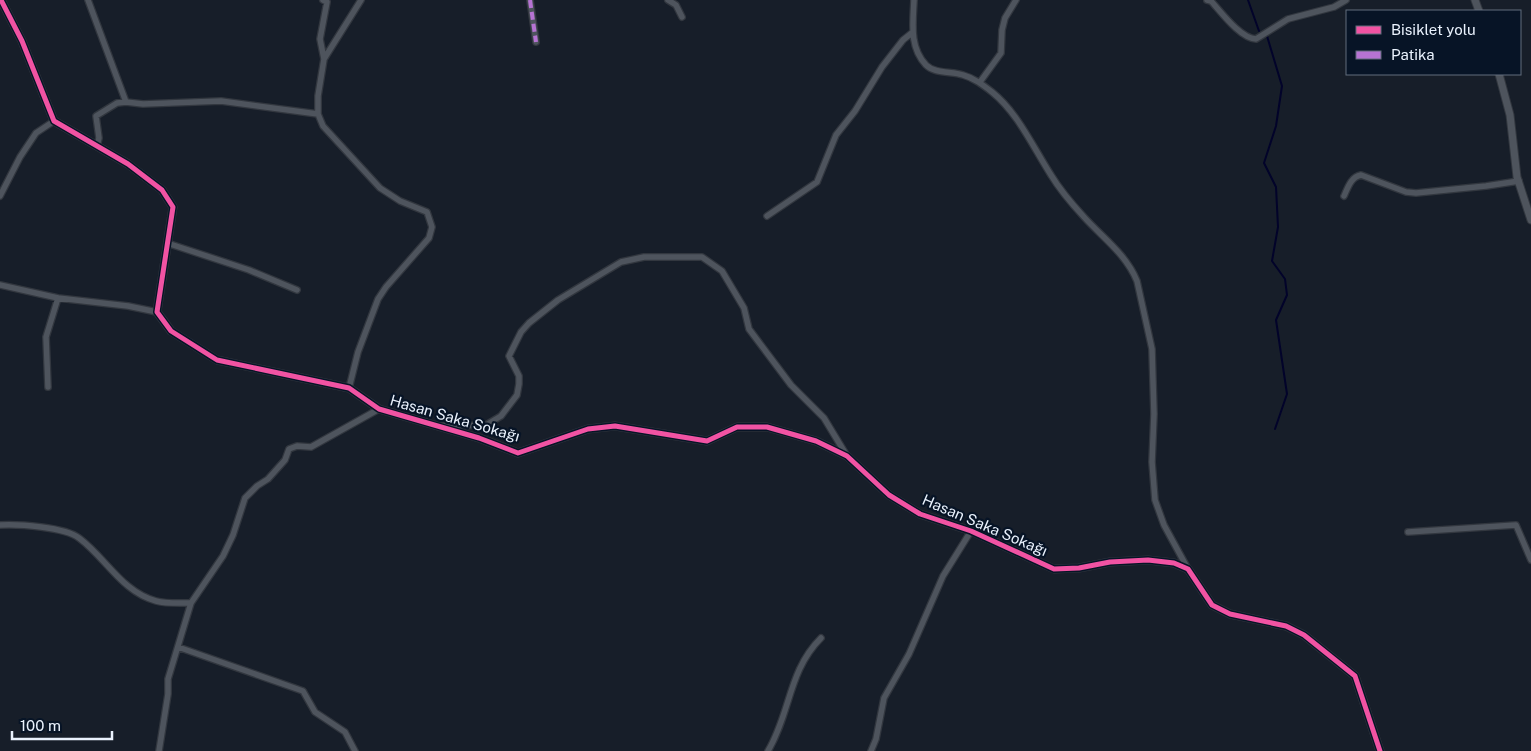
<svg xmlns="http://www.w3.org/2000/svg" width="1531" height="751" font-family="'Public Sans',sans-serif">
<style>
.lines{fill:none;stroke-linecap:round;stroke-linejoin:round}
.stream{stroke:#02032a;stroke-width:2}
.minor-casing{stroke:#32373f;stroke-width:8}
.tertiary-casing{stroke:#32373f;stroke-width:9}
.minor{stroke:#4e545d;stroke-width:5.5}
.tertiary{stroke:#4e545d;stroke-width:7}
.quiet{stroke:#b673d3;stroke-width:4;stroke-dasharray:8 4;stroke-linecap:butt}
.cycleway-casing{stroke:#071426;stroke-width:8}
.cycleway{stroke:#f153a3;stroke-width:5}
.labels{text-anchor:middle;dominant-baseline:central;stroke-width:4.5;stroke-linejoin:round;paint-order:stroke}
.street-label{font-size:15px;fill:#eaf2fd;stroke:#071426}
</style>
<rect width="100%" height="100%" fill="#171e29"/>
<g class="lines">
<path class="stream" d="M1248 0 1259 31
M1267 36 1282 86 1276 126 1264 163 1276 187 1278 227 1272 261 1285 279 1287 295 1276 320 1287 394 1275 429"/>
<defs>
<path id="minor" d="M88 0 126 102
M323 0 327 2 320 39 324 59 361 0
M530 0 536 42
M668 0 676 5 682 17
M914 0C913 23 909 47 926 65 935 74 952 71 963 75 974 78 983 85 992 92 1018 113 1033 147 1051 175 1060 190 1072 204 1084 217 1103 238 1126 254 1137 281L1152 349 1154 414 1152 462 1155 500 1164 525 1188 569
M1207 0 1211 1C1221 12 1241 39 1256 39L1288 19 1334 7 1346 0
M324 59 318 96V114L323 126 380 188 400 201 427 212 432 227 429 238 386 287 378 299 358 352 349 388
M980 82 1001 53 1002 30 1005 18 1016 0
M97 146 99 138 96 116 117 103 126 102 143 104 221 101 318 114
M0 196 20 157 36 133 54 121
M1344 196C1348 187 1351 177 1361 175L1406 192 1416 193 1486 186 1519 181
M767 216 817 182 836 135 855 111 882 67 903 40 913 32
M167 243 249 270 297 290
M0 285 58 298 128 306 157 312
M48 387 46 337 58 298
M442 426 486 425 501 416 517 395 519 384V376L509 356 521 332 529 323 558 300 621 262 644 257H702L722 271 744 308 749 329 791 385 824 418 847 456
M0 525C18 524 65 527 79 538 106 558 122 592 156 601 167 604 180 603 191 603
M1408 532 1516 525 1531 560
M178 647 303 691 315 712 345 732 355 751
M159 751 168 694V679L191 603 223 556 233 535 245 498 257 486 268 479 285 460 289 449 297 446 311 447 379 409
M768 751C791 712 788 671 821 638
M871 751 876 739 884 698 909 654 943 576 971 531"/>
<path id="tertiary" d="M1 0 22 41 54 121 128 164 162 190 173 207 157 312 171 331 217 360 349 388 379 409 479 438 518 453 588 429 615 426 707 441 737 427H767L816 441 847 456 889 495 920 514 971 531 1054 569 1079 568 1110 562 1148 560 1174 563 1188 569 1212 605 1230 614 1286 626 1304 635 1355 676 1380 751
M1475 0 1479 11
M1499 74 1510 115 1517 177 1531 220"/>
</defs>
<use href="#minor" class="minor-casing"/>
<use href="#tertiary" class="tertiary-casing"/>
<use href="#minor" class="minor"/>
<use href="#tertiary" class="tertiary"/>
<path class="quiet" d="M530 0 536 42"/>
<defs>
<path id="cycleway" d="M1 0 22 41 54 121 128 164 162 190 173 207 157 312 171 331 217 360 349 388 379 409 479 438 518 453 588 429 615 426 707 441 737 427H767L816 441 847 456 889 495 920 514 971 531 1054 569 1079 568 1110 562 1148 560 1174 563 1188 569 1212 605 1230 614 1286 626 1304 635 1355 676 1380 751"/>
</defs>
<use href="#cycleway" class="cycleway-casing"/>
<use href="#cycleway" class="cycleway"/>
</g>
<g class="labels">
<g class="street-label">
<text transform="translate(455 418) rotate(16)">Hasan Saka Sokağı</text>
<text transform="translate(985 525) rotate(23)">Hasan Saka Sokağı</text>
</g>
</g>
<rect x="1346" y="10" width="175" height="65" fill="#071426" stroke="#626d7c"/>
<rect x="1356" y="26" width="25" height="8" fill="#f153a3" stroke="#626d7c"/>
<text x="1391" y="35" font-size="15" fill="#eaf2fd">Bisiklet yolu</text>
<rect x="1356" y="51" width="25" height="8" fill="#b673d3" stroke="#626d7c"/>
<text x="1391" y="60" font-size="15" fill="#eaf2fd">Patika</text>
<path d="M12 731v8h100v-8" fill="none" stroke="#eaf2fd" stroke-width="2.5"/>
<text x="20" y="731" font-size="15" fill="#eaf2fd" stroke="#071426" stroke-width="4" paint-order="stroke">100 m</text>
</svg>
